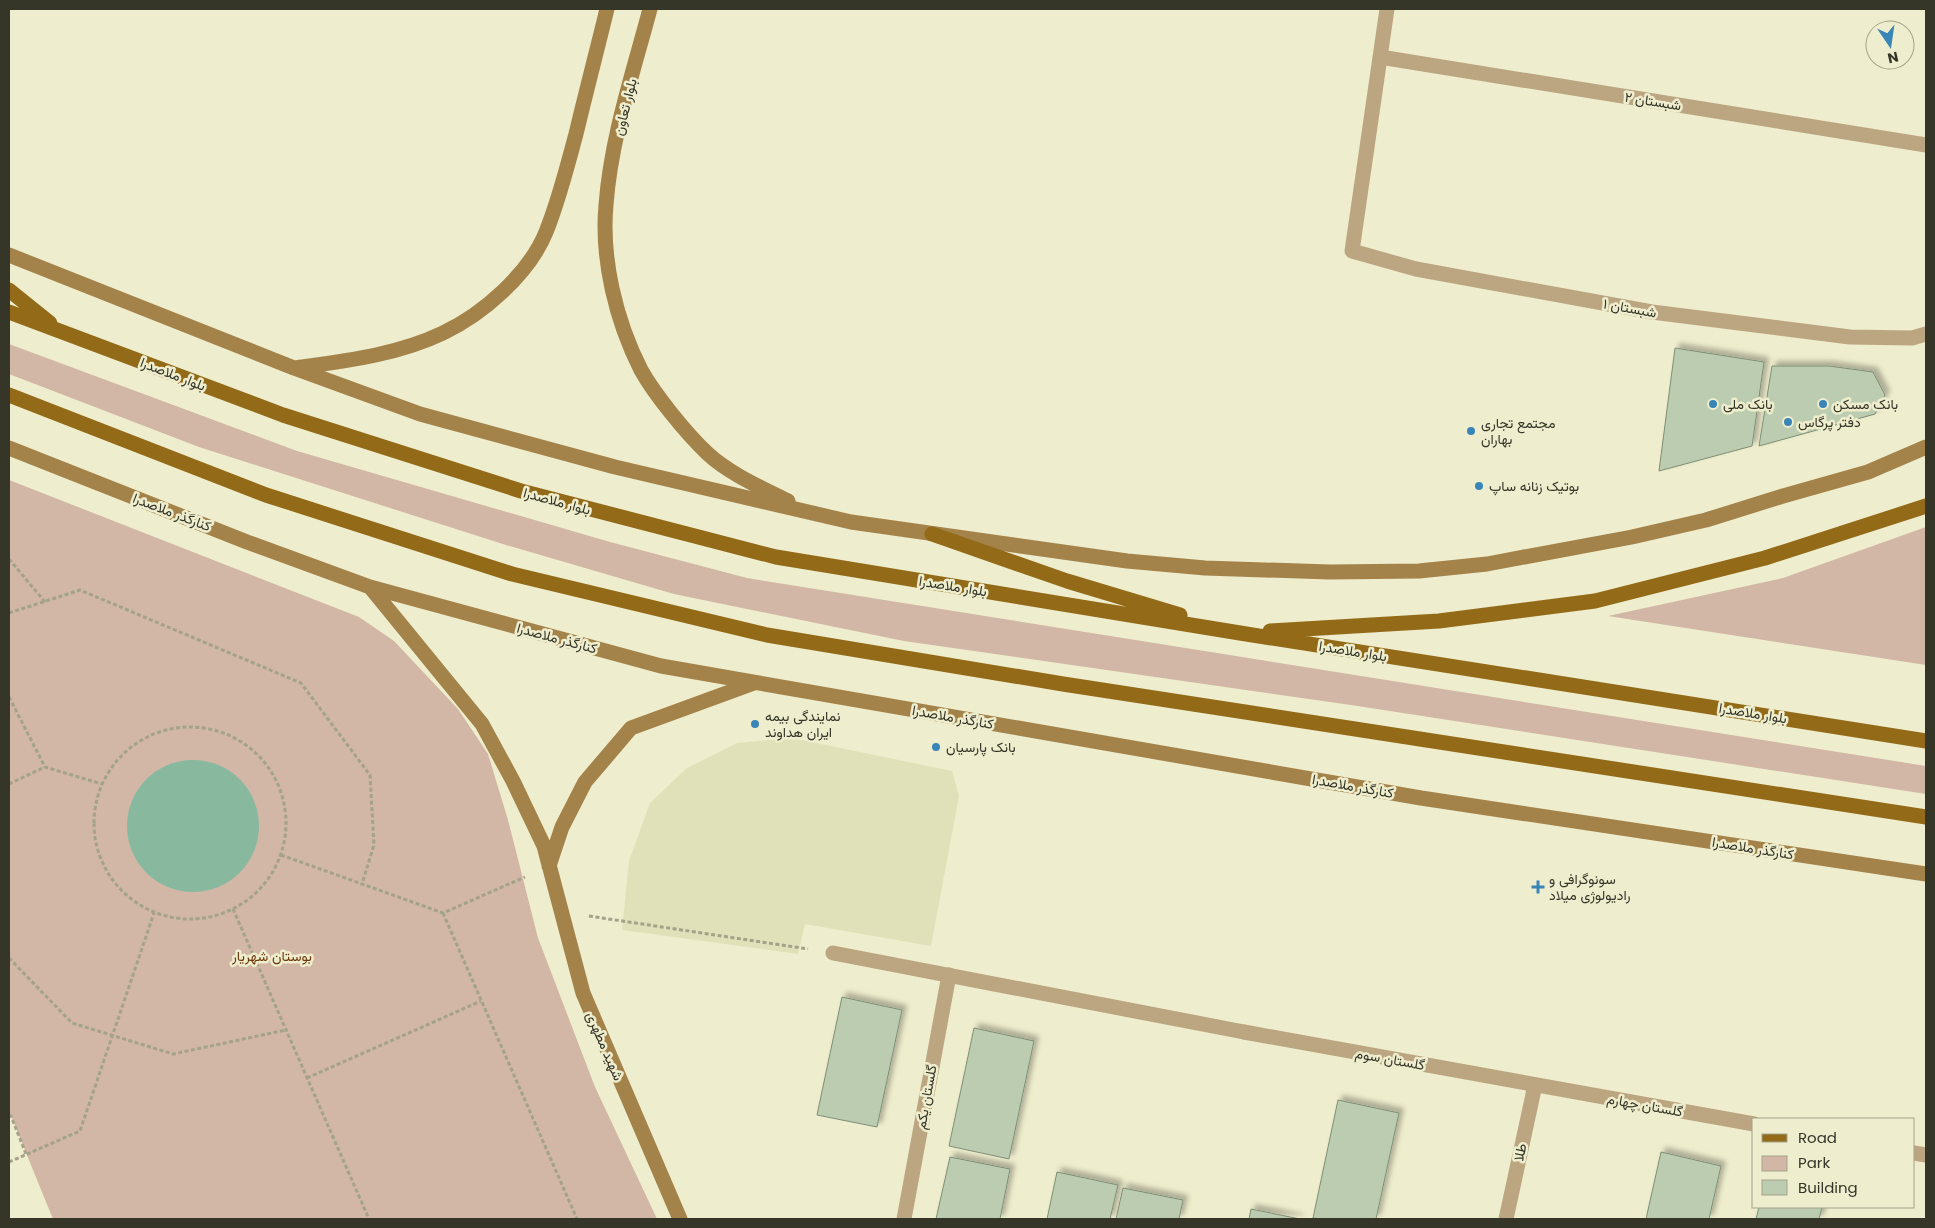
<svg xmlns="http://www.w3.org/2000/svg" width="1935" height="1228" font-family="Poppins,Vazirmatn,sans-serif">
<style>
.built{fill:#e1e1b9}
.green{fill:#d2b6a6}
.water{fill:#88b99f}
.building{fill:#bbccb1;stroke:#7e8e75;filter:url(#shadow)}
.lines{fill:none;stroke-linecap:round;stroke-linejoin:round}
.path{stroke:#a3a28a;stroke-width:3;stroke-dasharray:4 2.5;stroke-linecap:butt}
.lane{stroke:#bca681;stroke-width:15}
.street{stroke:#bca681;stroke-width:15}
.secondary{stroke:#a4834b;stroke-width:15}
.primary{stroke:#936a18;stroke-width:15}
.poi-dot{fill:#3a85b8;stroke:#eeedcd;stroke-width:2}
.labels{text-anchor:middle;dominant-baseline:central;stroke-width:5;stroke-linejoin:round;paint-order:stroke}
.street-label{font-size:14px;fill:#353528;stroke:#eeedcd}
.poi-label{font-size:14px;fill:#353528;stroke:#eeedcd;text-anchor:start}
.park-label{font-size:14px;fill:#6f370c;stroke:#eeedcd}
</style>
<defs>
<filter id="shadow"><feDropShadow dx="4.5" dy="-4.5" stdDeviation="2.5" flood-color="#0004"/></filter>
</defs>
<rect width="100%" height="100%" fill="#eeedcd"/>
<path class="built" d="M792 738 952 771 959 796 931 946 805 924 798 954 622 930 629 861 650 803 687 768 737 743Z"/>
<path class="green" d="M9 344 297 451 610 542 747 578 1926 766V794L1351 705 904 641 674 594 506 545 199 447 9 374Z
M9 480 359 617 394 641 458 709 488 754 508 820 538 938 595 1087 657 1219H53L11 1116 9 1115Z
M1926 527V665L1608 616 1783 578Z"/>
<path class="water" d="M127 826a66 66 0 1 1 132 0a66 66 0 1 1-132 0Z"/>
<path class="building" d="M1675 348 1764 362 1752 446 1659 471Z
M1772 366H1829L1873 372 1885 395 1875 414 1759 446Z
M842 997 902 1010 877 1127 817 1115Z
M974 1028 1034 1041 1009 1159 949 1146Z
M1338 1100 1399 1113 1376 1219H1321L1313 1218Z
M1661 1152 1721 1166 1709 1219H1646Z
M950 1157 1010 1169 1000 1219H936Z
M1057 1172 1118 1185 1110 1219H1047Z
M1123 1188 1183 1200 1179 1219H1116Z
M1759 1207H1822L1819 1219H1756Z
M1251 1209 1300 1219H1249Z"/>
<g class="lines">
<path class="path" d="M9 559 45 602
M9 613 80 590 301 683 370 775 374 845 362 884
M9 697 45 767 102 784
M94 823a96 96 0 1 1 192 0a96 96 0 1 1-192 0Z
M9 784 45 767
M281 855 443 913 525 877
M233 909 369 1219
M443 913 577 1219
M589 916 808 949
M9 958 72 1023 173 1054 286 1030
M307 1078 481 1001
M9 1115 11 1116 26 1154
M9 1162 80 1131 154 913"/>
<path class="lane" d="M833 953 1244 1032"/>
<path class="street" d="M1387 9 1352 251 1416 269 1652 312 1850 337 1912 338 1926 334
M1380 57 1926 145
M1244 1032 1754 1124
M1914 1153 1926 1155
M904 1219 949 975
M1506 1219 1535 1085"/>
<path class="secondary" d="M650 9C633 73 611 138 606 205 601 259 616 321 641 370 655 395 686 433 707 453 728 473 762 488 788 501
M9 255 294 368 420 414 615 467 851 522 1127 561 1205 568 1330 572 1419 571 1487 564 1632 537 1706 520 1783 496 1868 472 1926 447
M295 368C345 361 397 355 443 333 483 314 529 274 546 232 559 200 567 167 576 134 586 92 597 50 607 9
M9 448 247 542 370 587 661 666 1421 798 1926 874
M370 587 482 724 513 781 544 846 583 993 680 1219
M549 866 562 827 585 782 631 728 754 683"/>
<path class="primary" d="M9 290 50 323
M9 312 283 415 521 491 776 557 1240 633 1926 741
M9 395 266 495 512 574 767 635 1063 684 1926 817
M932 534 1067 581 1180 615
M1270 631 1439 621 1595 601 1765 558 1926 506"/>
</g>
<g class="poi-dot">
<circle cx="1713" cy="404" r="5"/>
<circle cx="1823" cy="404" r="5"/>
<circle cx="1788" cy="422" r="5"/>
<circle cx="1471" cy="431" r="5"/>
<circle cx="1479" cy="486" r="5"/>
<circle cx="755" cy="724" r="5"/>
<circle cx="936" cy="747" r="5"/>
<path d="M1535.5 879.5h5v5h5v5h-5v5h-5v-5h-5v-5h5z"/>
</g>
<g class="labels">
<g class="street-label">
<text transform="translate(1653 101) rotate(9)">شبستان ۲</text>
<text transform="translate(625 107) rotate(-76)">بلوار تعاون</text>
<text transform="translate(1630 308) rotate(10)">شبستان ۱</text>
<text transform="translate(173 374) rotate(21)">بلوار ملاصدرا</text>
<text transform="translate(557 501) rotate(15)">بلوار ملاصدرا</text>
<text transform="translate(172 512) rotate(21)">کنارگذر ملاصدرا</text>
<text transform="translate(953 586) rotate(9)">بلوار ملاصدرا</text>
<text transform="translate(557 638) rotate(15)">کنارگذر ملاصدرا</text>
<text transform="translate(1353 651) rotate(9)">بلوار ملاصدرا</text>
<text transform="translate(1753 713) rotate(9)">بلوار ملاصدرا</text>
<text transform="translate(953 717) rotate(10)">کنارگذر ملاصدرا</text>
<text transform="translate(1353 786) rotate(10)">کنارگذر ملاصدرا</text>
<text transform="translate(1753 848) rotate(9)">کنارگذر ملاصدرا</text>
<text transform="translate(605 1046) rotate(67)">شهید مطهری</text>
<text transform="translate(1390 1059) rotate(10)">گلستان سوم</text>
<text transform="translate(926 1097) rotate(-80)">گلستان یکم</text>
<text transform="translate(1645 1105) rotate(10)">گلستان چهارم</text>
<text transform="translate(1520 1152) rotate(-78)">طلا</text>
</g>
<g class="poi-label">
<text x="1723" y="404">بانک ملی</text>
<text x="1833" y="404">بانک مسکن</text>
<text x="1798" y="422">دفتر پرگاس</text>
<text x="1481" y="423">مجتمع تجاری<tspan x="1481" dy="16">بهاران</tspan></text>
<text x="1489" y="486">بوتیک زنانه ساپ</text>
<text x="765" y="716">نمایندگی بیمه<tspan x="765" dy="16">ایران هداوند</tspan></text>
<text x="946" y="747">بانک پارسیان</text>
<text x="1549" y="879">سونوگرافی و<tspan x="1549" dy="16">رادیولوژی میلاد</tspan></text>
</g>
<g class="park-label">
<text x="272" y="956">بوستان شهریار</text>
</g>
</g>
<rect width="1935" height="1228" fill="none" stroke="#353528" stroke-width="20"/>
<rect x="1752" y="1118" width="162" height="90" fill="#eeedcd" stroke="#a4a38b"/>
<rect x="1762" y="1134" width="25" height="8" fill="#936a18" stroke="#a4a38b"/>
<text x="1798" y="1143" font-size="15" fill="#353528">Road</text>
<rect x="1762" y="1156" width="25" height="15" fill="#d2b6a6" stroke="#a4a38b"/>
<text x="1798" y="1168" font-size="15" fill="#353528">Park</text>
<rect x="1762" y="1180" width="25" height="15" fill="#bbccb1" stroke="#a4a38b"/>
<text x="1798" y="1193" font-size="15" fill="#353528">Building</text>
<g transform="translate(1890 45) rotate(167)"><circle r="24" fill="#eeedcd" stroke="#a4a38b"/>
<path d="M0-4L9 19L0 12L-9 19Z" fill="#3a85b8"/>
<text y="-8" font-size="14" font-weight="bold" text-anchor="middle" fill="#353528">N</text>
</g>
</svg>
